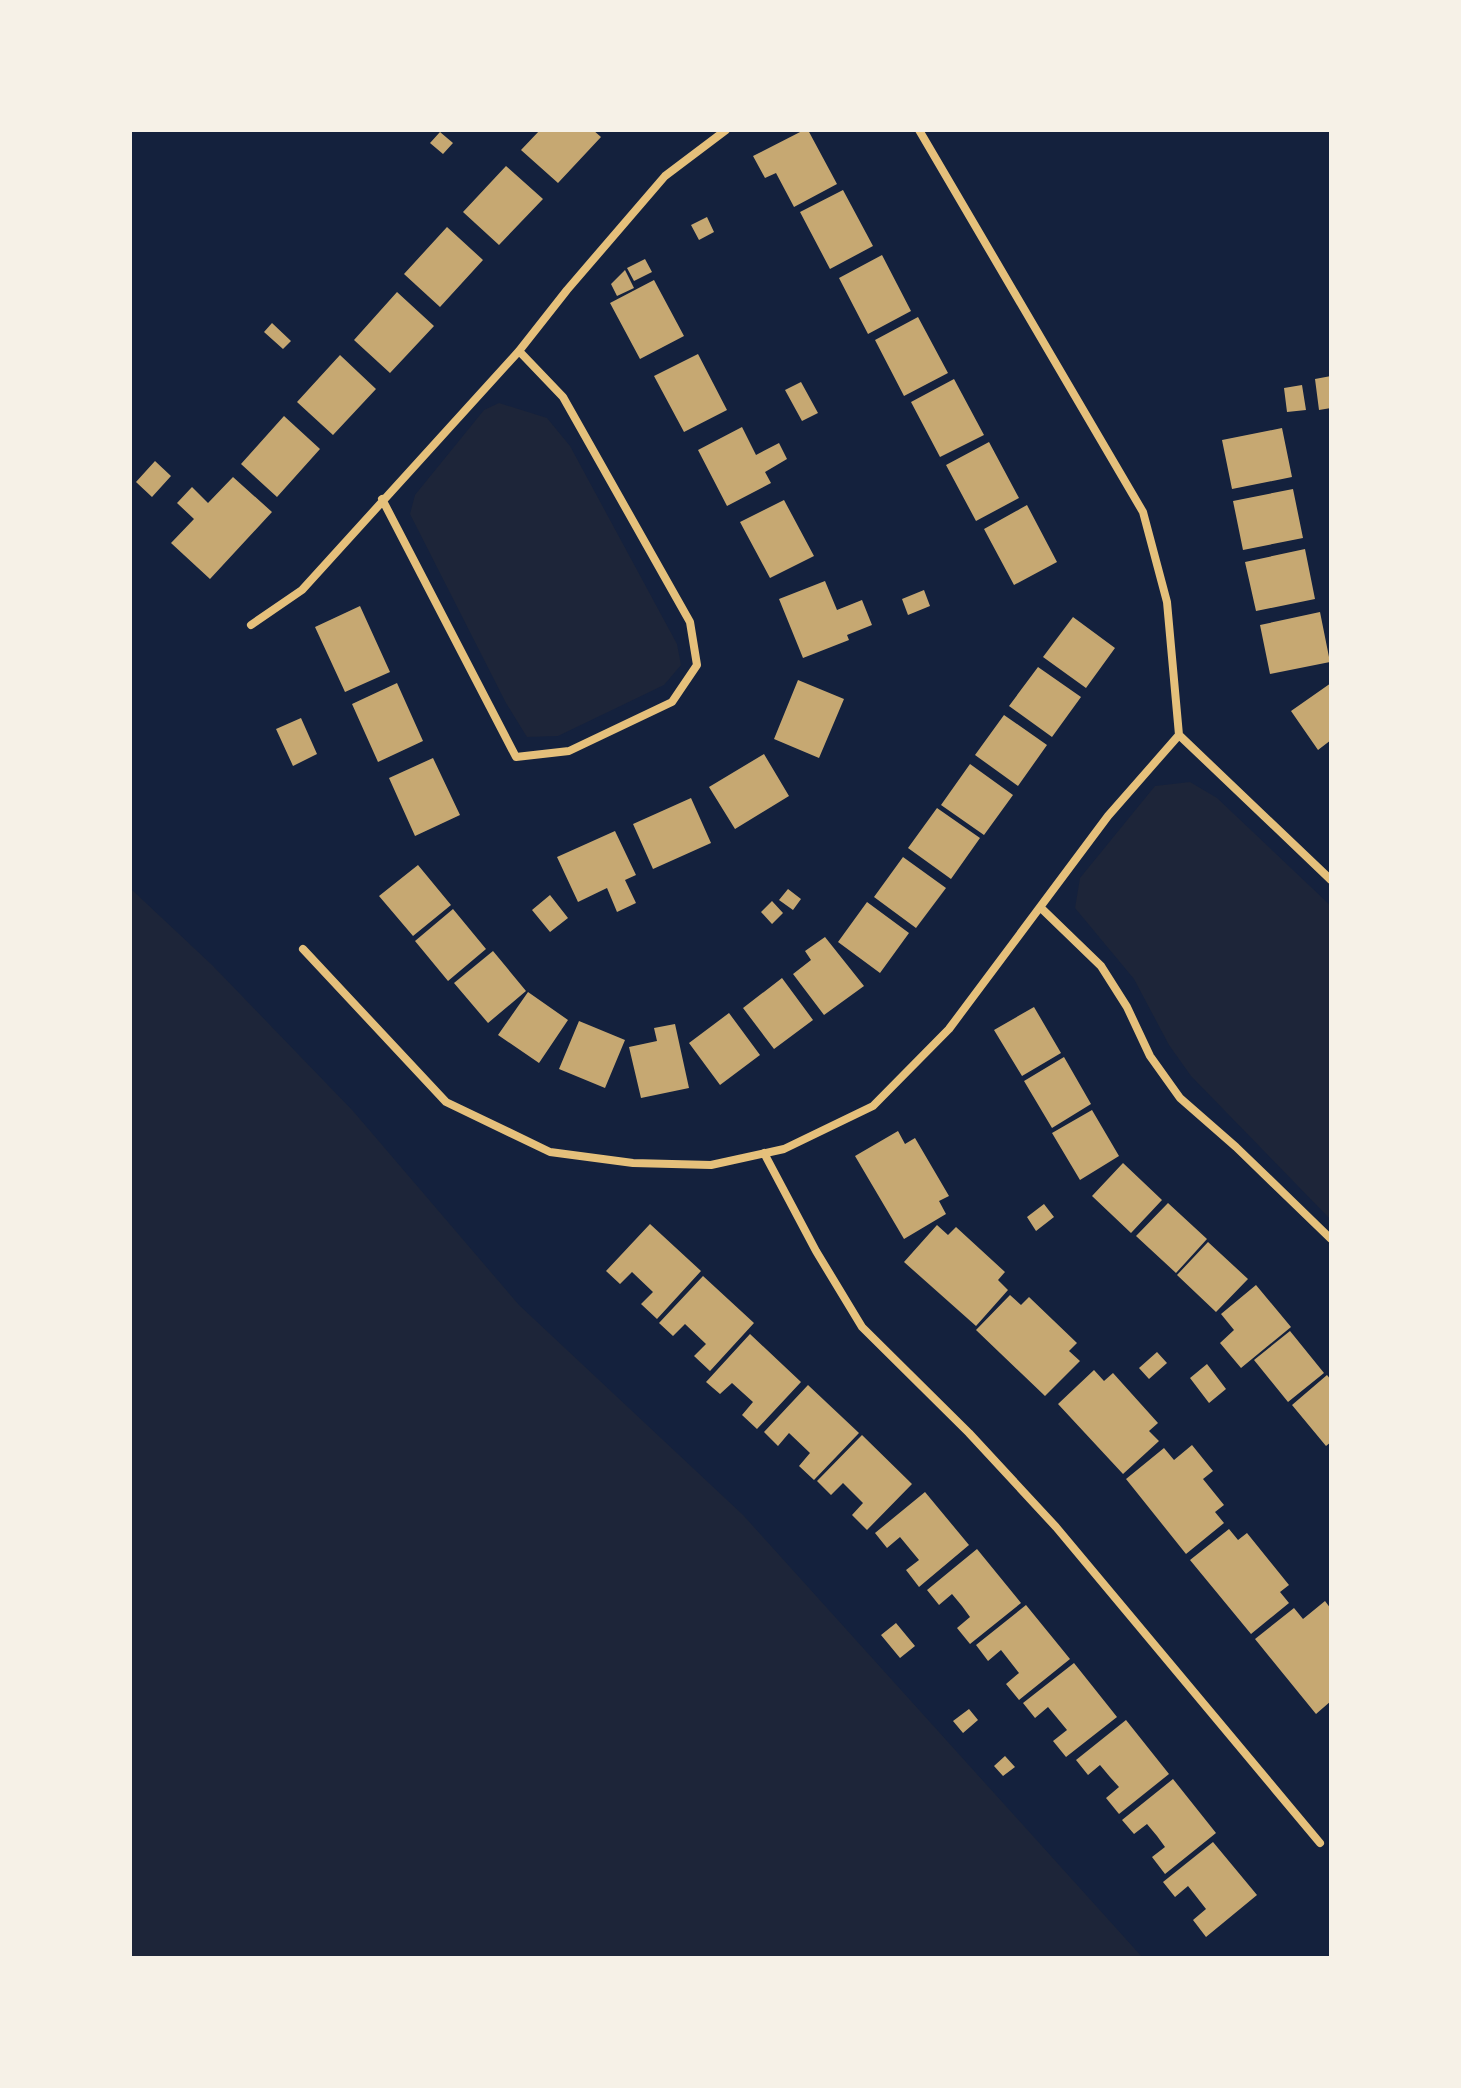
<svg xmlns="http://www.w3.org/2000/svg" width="1461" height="2088" font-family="'DM Sans',sans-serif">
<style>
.green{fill:#1d2539}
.building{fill:#c6a872}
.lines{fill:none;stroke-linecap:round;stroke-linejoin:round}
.minor{stroke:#e5c07b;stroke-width:8}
</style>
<rect width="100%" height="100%" fill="#14213d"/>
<path class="green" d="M499 403 547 418 570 446 677 644 681 665 664 685 558 736 527 737 506 703 410 514 415 495 484 410Z
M1190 782 1217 798 1331 906V1220L1191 1076 1169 1045 1134 979 1075 908 1080 878 1155 786Z
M130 888 212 965 353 1111 519 1305 743 1515 1143 1958H130Z"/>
<path class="building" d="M540 130H593L601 137 558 183 521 150Z
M804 130H808L837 184 794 207 776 173 765 178 753 156Z
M440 132 453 143 443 154 430 143Z
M506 166 543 199 499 245 463 212Z
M843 190 873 246 830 269 800 212Z
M707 217 714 232 699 240 691 225Z
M447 227 483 260 440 307 404 274Z
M882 255 911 311 868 334 839 278Z
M645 259 652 272 634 281 627 268Z
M625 270 634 288 617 296 611 284Z
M654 280 684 336 640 359 610 303Z
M397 292 434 326 390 373 354 340Z
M918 317 948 373 904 396 875 340Z
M272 323 291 341 283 349 264 332Z
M698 354 727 410 684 432 654 376Z
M340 355 376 389 333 435 297 402Z
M1331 376V408L1319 410 1315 379Z
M954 379 984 435 940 457 911 402Z
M801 382 818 413 802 421 785 390Z
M1302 385 1306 410 1287 412 1284 388Z
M284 416 320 449 277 497 241 464Z
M742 427 756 455 779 443 787 459 765 472 771 483 727 506 698 450Z
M1282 428 1292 477 1232 489 1222 440Z
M989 442 1019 498 976 521 946 465Z
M155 461 171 476 152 497 136 482Z
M233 477 272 512 210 579 171 543 194 519 177 503 192 487 208 503Z
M1293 489 1303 538 1243 550 1233 501Z
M784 500 814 556 770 578 740 522Z
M1027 505 1057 562 1014 585 984 529Z
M1305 549 1315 599 1256 611 1245 562Z
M825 581 837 610 862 600 872 625 847 635 849 640 803 658 779 599Z
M924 590 930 606 908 615 902 599Z
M360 606 390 672 345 692 315 627Z
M1320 612 1330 662 1270 674 1260 625Z
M1073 617 1115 648 1086 688 1043 657Z
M1038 667 1081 697 1052 737 1009 706Z
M798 680 844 699 819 758 774 739Z
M397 683 423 741 378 762 352 704Z
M1331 683V740L1318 750 1291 711Z
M1004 715 1047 745 1018 786 975 755Z
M301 718 317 754 293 766 276 729Z
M764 754 789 796 735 829 709 787Z
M433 758 460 815 415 836 389 778Z
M970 764 1013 795 984 835 941 805Z
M691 798 711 843 653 869 633 824Z
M937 808 980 838 951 879 908 848Z
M615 831 636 875 625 880 636 903 617 912 607 888 578 902 557 857Z
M903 857 946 888 916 928 874 897Z
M418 865 451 905 413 936 379 896Z
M788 889 801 899 793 910 779 900Z
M550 895 568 918 550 932 532 910Z
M772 901 783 913 772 924 761 912Z
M867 902 909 933 880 973 838 942Z
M453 909 486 949 448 981 415 941Z
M825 937 864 986 824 1015 793 974 811 960 805 951Z
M493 951 526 991 488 1023 454 983Z
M782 978 813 1020 774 1049 743 1008Z
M528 992 568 1020 539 1063 498 1035Z
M1034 1007 1061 1053 1022 1076 994 1030Z
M729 1013 760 1055 720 1085 689 1043Z
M579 1021 625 1040 605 1088 559 1069Z
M675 1024 689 1088 641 1098 629 1047 657 1041 654 1028Z
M1064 1057 1091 1104 1052 1128 1024 1081Z
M1092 1110 1119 1156 1080 1180 1052 1133Z
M898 1131 905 1144 915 1138 949 1196 939 1201 946 1214 904 1239 855 1156Z
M1123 1163 1162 1200 1131 1233 1092 1196Z
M1168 1203 1207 1239 1176 1273 1136 1236Z
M1044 1204 1054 1217 1036 1231 1027 1217Z
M650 1224 701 1271 657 1319 641 1304 653 1292 632 1272 620 1284 606 1271Z
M937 1225 948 1235 956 1227 1005 1272 998 1280 1008 1290 976 1326 904 1262Z
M1208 1242 1248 1279 1216 1312 1177 1275Z
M703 1276 754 1323 710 1371 694 1356 706 1344 685 1324 673 1336 659 1323Z
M1256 1285 1291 1327 1241 1368 1220 1343 1234 1330 1221 1314Z
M1010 1295 1021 1305 1029 1297 1077 1343 1069 1351 1080 1361 1045 1396 976 1330Z
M1290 1331 1324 1373 1288 1402 1254 1360Z
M750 1334 801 1382 757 1429 742 1415 753 1402 743 1393 732 1383 720 1394 706 1382Z
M1157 1352 1167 1363 1149 1379 1139 1368Z
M1207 1364 1226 1389 1209 1403 1190 1378Z
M1094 1370 1104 1381 1113 1373 1158 1423 1149 1431 1159 1441 1123 1474 1058 1404Z
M1327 1375 1331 1380V1442L1326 1446 1292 1405Z
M808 1385 859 1433 814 1480 799 1466 810 1453 789 1433 778 1446 764 1432Z
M862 1435 912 1484 867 1530 852 1515 863 1503 843 1483 831 1495 817 1481Z
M1192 1445 1213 1471 1203 1479 1224 1505 1215 1512 1224 1523 1186 1554 1126 1479 1164 1448 1174 1460Z
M925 1492 969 1545 919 1587 906 1570 919 1560 900 1537 887 1548 875 1533Z
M1229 1529 1238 1540 1247 1533 1289 1585 1280 1592 1289 1603 1251 1634 1190 1560Z
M977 1549 1021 1603 970 1644 957 1628 970 1617 962 1606 952 1594 939 1605 927 1590Z
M1325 1601 1331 1609V1701L1316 1714 1255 1639 1294 1608 1303 1619Z
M1026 1605 1070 1659 1019 1700 1006 1684 1019 1673 1001 1650 988 1661 976 1645Z
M896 1623 915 1646 900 1658 881 1635Z
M1074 1663 1117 1717 1066 1757 1053 1741 1067 1730 1048 1707 1035 1718 1023 1703Z
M969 1709 978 1720 963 1733 953 1721Z
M1126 1720 1169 1774 1119 1814 1106 1798 1119 1787 1110 1777 1100 1765 1088 1775 1076 1760Z
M1005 1756 1015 1767 1003 1776 994 1766Z
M1173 1779 1216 1833 1165 1874 1152 1857 1165 1847 1157 1836 1147 1824 1134 1834 1122 1820Z
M1213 1842 1257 1895 1206 1937 1193 1920 1206 1909 1188 1886 1175 1897 1163 1882Z"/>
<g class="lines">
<path class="minor" d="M382 499 516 757 569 751 672 702 697 665 690 622 563 397 519 351
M251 625 302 590 519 351 567 290 665 176 726 130
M1179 735 1331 880
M1040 907 1101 966 1127 1007 1150 1056 1180 1098 1236 1147 1331 1239
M303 949 446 1102 550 1152 633 1163 711 1165 784 1149 873 1106 949 1029 1108 816 1179 735 1167 602 1143 512 919 130
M764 1153 816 1251 862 1327 969 1433 1056 1527 1320 1843"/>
</g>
<rect width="1461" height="2088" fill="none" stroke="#f6f1e7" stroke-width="264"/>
</svg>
